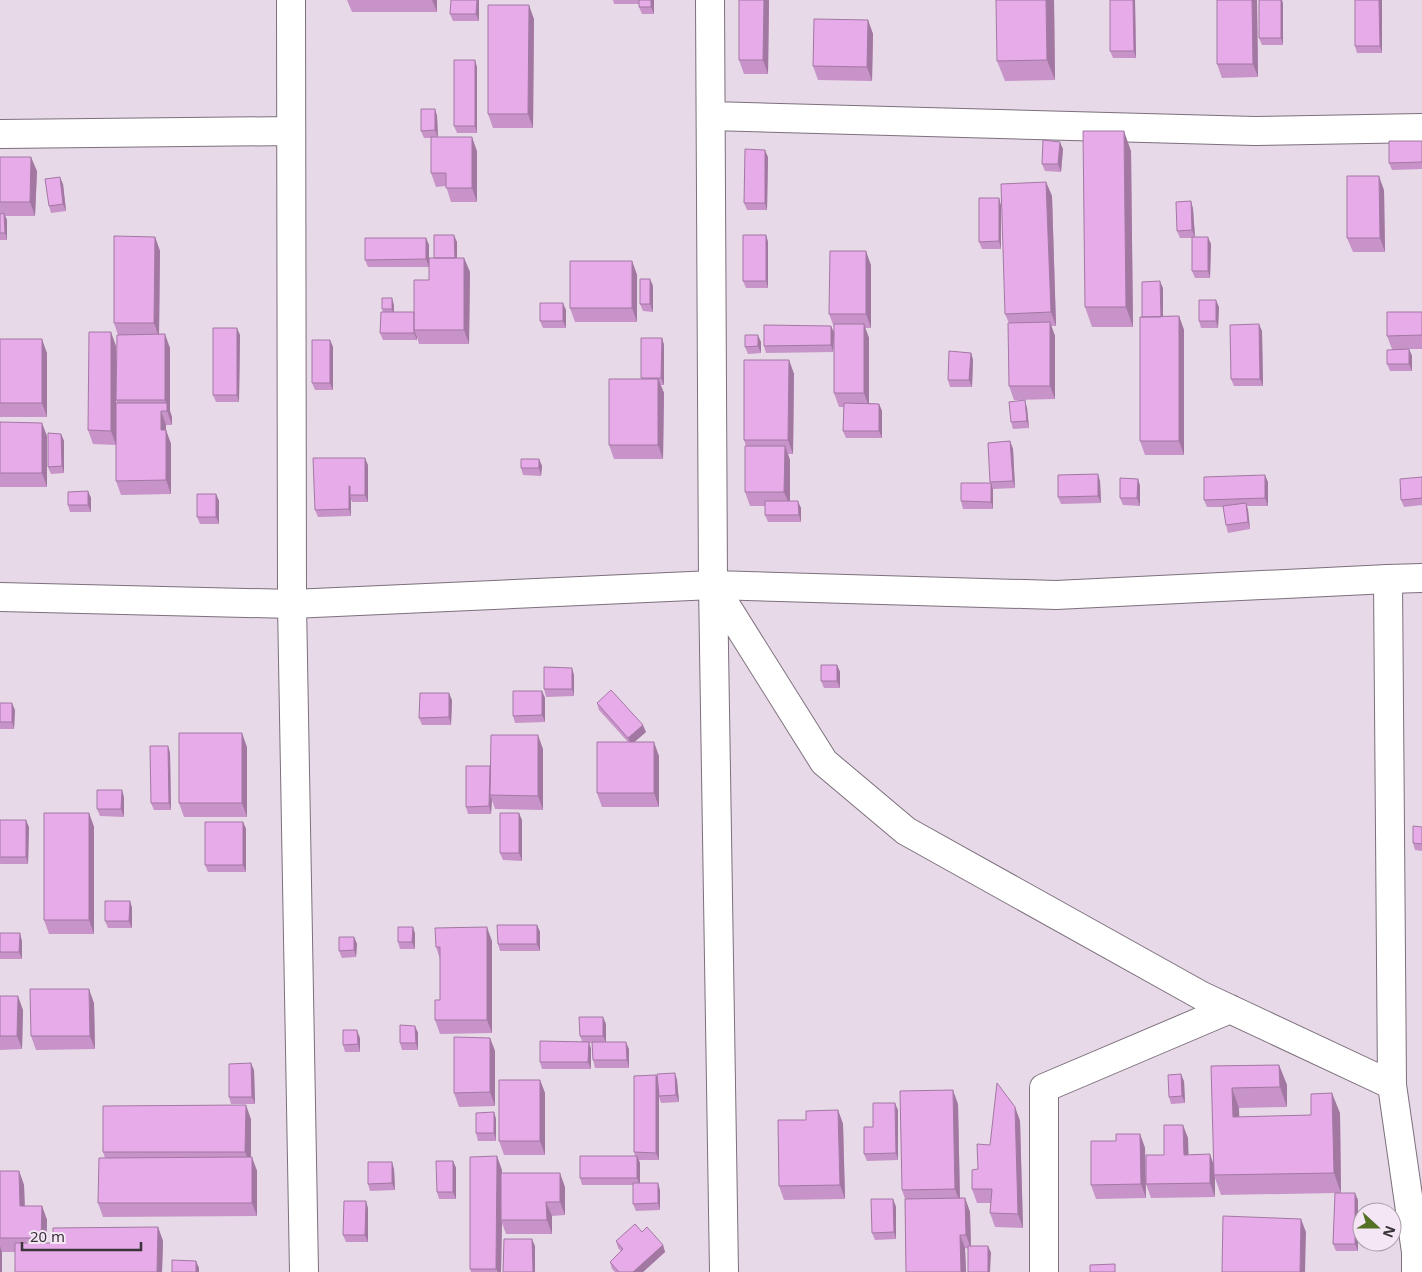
<svg xmlns="http://www.w3.org/2000/svg" width="1422" height="1272" font-family="'Noto Sans',sans-serif">
<style>
.lines{fill:none;stroke-linecap:round;stroke-linejoin:round}
.street-casing{stroke:#7c707c;stroke-width:30}
.secondary-casing{stroke:#7c707c;stroke-width:30}
.street{stroke:#fff;stroke-width:28}
.secondary{stroke:#fff;stroke-width:28}
.wall{fill:#c793c8}
.shaded-wall{fill:#a278a3}
.building{fill:#e7abe9;stroke:#a278a3}
</style>
<rect width="100%" height="100%" fill="#e7d9e7"/>
<g class="lines">
<defs>
<path id="street" d="M291 0 292 604 304 1272
M710 0 713 585 724 1272
M711 116 1255 131 1422 128
M0 134 291 131
M1388 579 1392 1085 1416 1252V1272
M713 585 824 762 906 831 1202 996 1392 1085
M1044 1272V1088L1230 1009"/>
<path id="secondary" d="M0 597 292 604 713 585 1056 595 1388 579 1422 578"/>
</defs>
<use href="#street" class="street-casing"/>
<use href="#secondary" class="secondary-casing"/>
<use href="#street" class="street"/>
<use href="#secondary" class="secondary"/>
</g>
<path class="wall" d="M347 0H437V12H352Z
M479 0V21H453L450 14Z
M613 0H654V14H642L639 7V4H614Z
M739 0H769L768 74H744L739 60Z
M1054 0 1055 80 1005 81 997 61Z
M1135 0 1136 58H1113L1110 51Z
M1257 0 1258 77 1222 78 1217 64Z
M1259 0H1282L1283 4V45H1262L1259 38Z
M1382 0V53H1357L1355 46Z
M534 19 533 128H493L488 114Z
M868 20 873 34 872 81 818 80 813 66Z
M477 67V133H457L454 126Z
M435 109 437 116 438 137 477 151V202H451L446 186 436 187 431 173V138H424L421 131Z
M1422 141V169L1392 170 1389 163Z
M1063 149 1061 172 1045 171 1042 164Z
M1131 151 1133 327H1092L1085 307Z
M0 157 37 171 35 216H5L7 220V240H0Z
M768 157 767 210H747L744 203Z
M1046 182 1052 196 1056 326H1051L1055 336V399L1014 400 1009 386V323L1005 314Z
M63 184 66 211 51 213 49 206Z
M1384 190 1385 252H1353L1347 238Z
M1191 201 1193 209 1195 237 1211 244 1210 278H1195L1192 271V238H1180L1177 231Z
M1001 205V249H982L979 242Z
M766 235 768 242V288H746L743 281Z
M155 237 160 251 159 334 170 348V411L172 417V425H166V430L171 444V494L121 495 116 481 117 403 116 400 118 335 114 323Z
M426 238 429 245V258H434L457 242V258H464L470 272 469 344H419L417 337V340H383L380 333 383 312 382 309 394 305V312H414L429 280V267H368L365 260Z
M632 261 637 275V322H575L570 308Z
M871 265V328H865L869 338V403L879 404 882 411V438H846L843 431 844 407H839L834 393V336L833 352 766 353 764 346 831 326 834 332V327L829 314Z
M650 279 653 286V312L643 311 640 304Z
M1163 288V317L1179 316 1184 330V455H1145L1140 441 1142 317Z
M1219 307 1218 328H1201L1199 321Z
M566 310V328H543L540 321Z
M1422 312V349H1409L1412 356V371H1390L1387 364 1392 349 1387 336Z
M1262 331 1263 386H1234L1231 379Z
M240 335 239 402H216L213 395Z
M662 338 664 345V385H661L664 393 663 459H614L609 445Z
M0 339 47 353V417H0Z
M330 340 333 347V390H315L312 383Z
M761 342V353L748 354 745 347Z
M116 346V445L93 444 88 430Z
M971 353 973 360 972 387H950L948 380Z
M789 360 794 374 793 454H788L790 460V501L801 508V522H768L765 515V506H750L745 492 746 446 744 440Z
M1027 408 1029 428 1013 429 1011 422Z
M0 422 47 436V487H0Z
M61 434 64 441V473L51 474 48 467Z
M1010 441 1013 449 1015 488 993 489V509H963L961 501 991 483 988 443Z
M539 459 542 466 541 476 523 475 521 468Z
M368 465V502H352L351 499V516L318 517 315 510Z
M1422 477V505L1404 507 1401 500Z
M1138 479 1140 486V506L1123 505 1120 498Z
M1100 481 1101 503 1061 504 1058 497Z
M1268 482V506H1247L1248 510 1250 529 1228 533 1226 525 1223 507H1207L1204 500Z
M88 491 91 498V512H70L68 505Z
M216 494 219 501V524H200L197 517Z
M837 665 840 672V688H824L821 681Z
M574 675V696L546 697 544 689Z
M542 691 545 698V722L515 723 513 716Z
M452 700 451 725H422L419 718Z
M0 703 15 710 14 729H0Z
M597 703 646 732 634 742 659 756V807H602L597 793 628 742 599 710Z
M168 746 170 753 171 810H154L151 803Z
M247 747V817H184L179 803Z
M543 749V810L495 809 492 800 491 814H468L466 807 490 766 491 769Z
M124 797V817L100 816 97 809Z
M89 813 94 827V934H49L44 920Z
M0 820 29 827 28 864H0Z
M522 820V861L503 860 500 853Z
M243 822 246 829V872H208L205 865Z
M1422 827V851L1415 850 1413 843Z
M130 901 132 908V928H108L105 921Z
M537 925 540 932V951H500L498 944Z
M413 927 415 934V949H400L398 942Z
M0 933 22 941V959H0Z
M354 937 357 944 356 957 342 958 339 951Z
M492 941V1033L440 1034 435 1020 440 1000V959L436 947Z
M0 996 23 1010 22 1049 0 1050Z
M94 1003 95 1049 36 1050 31 1036Z
M606 1024V1042L629 1049V1068H595L593 1060 592 1043H589L591 1049V1069H542L540 1062 582 1041 580 1036Z
M415 1026 418 1033V1050H402L400 1043Z
M360 1038V1052H345L343 1045Z
M490 1038 495 1051V1106L459 1107 454 1093Z
M1279 1065 1287 1085V1107L1239 1108V1117L1311 1115 1340 1113 1341 1193 1358 1200V1251H1336L1333 1244 1335 1193 1221 1195 1215 1178V1197L1151 1198 1146 1184 1164 1155 1188 1138V1155L1214 1165 1211 1066Z
M254 1070 255 1104H231L229 1097Z
M675 1073 677 1080 679 1102 661 1103 659 1097V1160H639L640 1163V1183L660 1190V1210L636 1211 633 1204V1185H582L580 1178 635 1156 634 1152 656 1075 658 1079Z
M540 1080 545 1093V1155H504L499 1141Z
M1184 1081 1185 1103 1171 1104 1169 1097Z
M958 1104 960 1198H965L970 1212 971 1246H988L991 1253 965 1248 966 1272H906L905 1199 902 1190Z
M1015 1107 1020 1121 1023 1228 995 1227 990 1213 991 1203H977L972 1189 978 1169 990 1145Z
M838 1110 843 1124 845 1199 784 1200 779 1186 806 1120Z
M898 1110V1160L867 1161 864 1154 873 1127Z
M494 1112 496 1119V1141H478L476 1133Z
M251 1119V1157L257 1171V1216L103 1217 98 1203 105 1158 103 1152Z
M1140 1134 1145 1148 1146 1198 1096 1199 1091 1185Z
M453 1161 456 1168V1199H439L437 1192Z
M394 1169 395 1190 370 1191 368 1184Z
M502 1170V1173L565 1187V1215L552 1216V1234H506L502 1223 501 1272H471L470 1269Z
M0 1171H19L24 1185 25 1206H42L47 1220V1243H53L158 1227 163 1241 162 1272H15V1252H2V1272H0Z
M893 1199 896 1207V1239L875 1240 872 1233Z
M368 1208V1242H346L343 1235Z
M642 1232 663 1245 665 1252 643 1272H615L612 1269 610 1262 621 1251 618 1248 616 1241Z"/>
<path class="shaded-wall" d="M432 0H437V12Z
M477 0H479V21L476 14Z
M651 0H654V14L651 7Z
M764 0H769L768 74 763 60Z
M1046 0H1054L1055 80 1047 60Z
M1133 0H1135L1136 58 1134 51Z
M1252 0H1257L1258 77 1253 64Z
M1281 0H1282L1283 4V45L1281 38Z
M1379 0H1382V53L1380 46Z
M529 5 534 19 533 128 528 114Z
M868 20 873 34 872 81 867 67Z
M475 60 477 67V133L475 126Z
M435 109 437 116 438 138 435 130Z
M1124 131 1131 151 1133 327 1126 307Z
M472 137 477 151V202L472 188Z
M1060 142 1063 149 1061 172 1058 164Z
M765 150 768 157 767 210 765 203Z
M31 157 37 171 35 216 30 202Z
M1379 176 1384 190 1385 252 1380 238Z
M60 177 63 184 66 211 63 204Z
M1046 182 1052 196 1056 326 1051 312Z
M999 198 1001 205V249L999 241Z
M1191 201 1193 209 1195 238 1192 230Z
M4 213 7 220V240L5 233Z
M454 235 457 242V265L455 258Z
M766 235 768 242V288L766 281Z
M155 237 160 251 159 337 154 323Z
M1208 237 1211 244 1210 278 1208 271Z
M426 238 429 245V267L426 259Z
M866 251 871 265V328L866 314Z
M464 258 470 272 469 344 464 330Z
M632 261 637 275V322L632 308Z
M650 279 653 286V312L650 304Z
M1160 281 1163 288V324L1161 317Z
M392 298 394 305V316L392 309Z
M1216 300 1219 307 1218 328 1216 321Z
M563 303 566 310V328L563 321Z
M1179 316 1184 330V455L1179 441Z
M1050 322 1055 336V399L1050 386Z
M864 324 869 338V407L864 393Z
M1259 324 1262 331 1263 386 1260 379Z
M831 326 834 333 833 352 831 345Z
M237 328 240 335 239 402 237 395Z
M414 330 417 337V340L414 333Z
M111 332 116 346V445L111 431Z
M165 334 170 348V411L172 417V425L167 411V406L165 400Z
M758 335 761 342V353L758 346Z
M662 338 664 345V385L661 378Z
M42 339 47 353V417L42 403Z
M330 340 333 347V390L330 383Z
M1409 349 1412 356V371L1409 364Z
M971 353 973 360 972 387 969 380Z
M789 360 794 374 793 454 788 440Z
M658 379 664 393 663 459 658 445Z
M1025 400 1027 408 1029 428 1027 421Z
M879 404 882 411V438L879 431Z
M161 411 166 425V430L171 444V494L166 480 161 430Z
M42 423 47 436V487L42 473Z
M61 434 64 441V473L62 466Z
M1010 441 1013 449 1015 488 1013 481Z
M785 446 790 460V506L784 492Z
M365 458 368 465V502L365 495Z
M539 459 542 466 541 476 539 468Z
M1098 474 1100 481 1101 503 1098 496Z
M1265 475 1268 482V506L1265 498Z
M1138 479 1140 486V506L1137 498Z
M991 483 993 490V509L991 502Z
M349 486 351 493 350 495 351 499V516L349 509Z
M88 491 91 498V512L88 505Z
M216 494 219 501V524L216 517Z
M798 501 801 508V522L799 515Z
M1246 503 1248 510 1250 529 1248 522Z
M837 665 840 672V688L837 681Z
M572 668 574 675V696L572 689Z
M542 691 545 698V722L542 715Z
M449 693 452 700 451 725 449 717Z
M12 703 15 710 14 729 12 722Z
M643 725 646 732 631 745 628 738Z
M242 733 247 747V817L242 803Z
M538 735 543 749V810L538 796Z
M654 742 659 756V807L654 793Z
M168 746 170 753 171 810 169 803Z
M490 766 492 774 490 795 492 800 491 814 489 806Z
M122 790 124 797V817L121 809Z
M89 813 94 827V934L89 920Z
M519 813 522 820V861L519 853Z
M26 820 29 827 28 864 26 857Z
M243 822 246 829V872L243 865Z
M130 901 132 908V928L129 921Z
M537 925 540 932V951L537 944Z
M413 927 415 934V949L412 942Z
M487 927 492 941V1033L487 1020Z
M20 933 22 941V959L19 952Z
M354 937 357 944 356 957 354 950Z
M89 989 94 1003 95 1049 90 1036Z
M18 996 23 1010 22 1049 17 1036Z
M603 1017 606 1024V1043L603 1036Z
M415 1026 418 1033V1050L416 1043Z
M357 1030 360 1038V1052L358 1044Z
M490 1038 495 1051V1106L490 1092Z
M589 1042 591 1049V1069L588 1062Z
M626 1042 629 1049V1068L627 1060Z
M251 1063 254 1070 255 1104 252 1097Z
M1279 1065 1287 1085V1107L1280 1087Z
M675 1073 677 1080 679 1102 676 1095Z
M1181 1074 1184 1081 1185 1103 1182 1096Z
M656 1075 659 1082V1160L656 1153Z
M540 1080 545 1093V1155L540 1141Z
M1232 1088 1239 1108 1240 1137 1233 1117Z
M953 1090 958 1104 960 1203 955 1189Z
M1332 1093 1340 1113 1341 1193 1334 1173Z
M895 1103 898 1110V1160L896 1153Z
M246 1105 251 1119V1165L245 1152Z
M1015 1107 1020 1121 1023 1228 1018 1214Z
M838 1110 843 1124 845 1199 840 1185Z
M494 1112 496 1119V1141L494 1133Z
M1183 1125 1188 1138 1189 1168 1184 1155Z
M1140 1134 1145 1148 1146 1198 1141 1184Z
M1210 1154 1215 1168 1214 1175 1215 1178V1197L1210 1183Z
M497 1156 502 1170V1220H501L502 1223 501 1272H498L496 1269Z
M637 1156 640 1163V1185L637 1178Z
M252 1157 257 1171V1216L252 1203Z
M453 1161 456 1168V1199L453 1192Z
M392 1162 394 1169 395 1190 392 1183Z
M19 1171 24 1185 25 1220 20 1206Z
M560 1173 565 1187V1215L560 1202Z
M658 1183 660 1190V1210L658 1203Z
M1355 1193 1358 1200V1251L1355 1244Z
M965 1198 970 1212 971 1249 966 1235Z
M893 1199 896 1207V1239L894 1232Z
M366 1201 368 1208V1242L365 1235Z
M546 1202 552 1216V1234L547 1220Z
M42 1206 47 1220 46 1252 41 1238Z
M1301 1219 1306 1232 1305 1272H1300Z
M158 1227 163 1241 162 1272H157Z
M960 1235 965 1248 966 1272H961Z
M532 1239 535 1246V1272H533Z
M663 1245 665 1252 643 1272H633Z
M0 1246 2 1252V1272H0Z
M988 1246 991 1253 990 1272H988Z
M196 1261 199 1268V1272H196Z"/>
<path class="building" d="M451 0H477L476 14H450Z
M639 0H651V7H639Z
M739 0H764L763 60H739Z
M996 0H1046L1047 60 997 61Z
M1110 0H1133L1134 51H1110Z
M1217 0H1252L1253 64H1217Z
M1259 0H1281V38H1259Z
M1355 0H1379L1380 46H1355Z
M488 5H529L528 114H488Z
M814 19 868 20 867 67 813 66Z
M454 60H475V126H454Z
M421 109H435V130L421 131Z
M1083 131H1124L1126 307H1085Z
M431 137H472V188H446V173H431Z
M1043 140 1060 142 1058 164H1042Z
M1389 141H1422V162L1389 163Z
M745 149 765 150V203H744Z
M0 157H31L30 202H0Z
M1347 176H1379L1380 238H1347Z
M60 177 63 204 49 206 45 179Z
M1046 182 1051 312 1005 314 1001 184Z
M979 198H999V241L979 242Z
M1191 201 1192 230 1177 231 1176 202Z
M4 213 5 233H0V214Z
M434 235H454L455 258H434Z
M743 235H766V281H743Z
M114 236 155 237 154 323H114Z
M1192 237H1208V271H1192Z
M365 238H426V259L365 260Z
M830 251H866V314H829Z
M429 258H464V330H414V280H429Z
M570 261H632V308H570Z
M640 279H650V304H640Z
M1160 281 1161 317H1142V282Z
M382 298H392V309H382Z
M1199 300H1216V321H1199Z
M540 303H563V321H540Z
M381 312H414V333H380Z
M1387 312H1422V335L1387 336Z
M1179 316V441H1140V317Z
M1050 322V386H1009L1008 323Z
M834 324H864V393H834Z
M1259 324 1260 379H1231L1230 325Z
M764 325 831 326V345L764 346Z
M213 328H237V395H213Z
M89 332H111V431L88 430Z
M165 334V400H116L117 335Z
M745 335H758V346L745 347Z
M641 338H662L661 378H641Z
M0 339H42V403H0Z
M312 340H330V383H312Z
M1409 349V364H1387V350Z
M949 351 971 353 969 380H948Z
M744 360H789L788 440H744Z
M609 379H658V445H609Z
M1025 400 1027 421 1011 422 1009 402Z
M116 403H167V411H161V430H166V480L116 481Z
M844 403 879 404V431H843Z
M0 422 42 423V473H0Z
M48 433 61 434 62 466 48 467Z
M1010 441 1013 481 990 482 988 443Z
M745 446H785L784 492H745Z
M313 458H365V495H350V486H349V509L315 510Z
M521 459H539V468H521Z
M1098 474V496L1058 497V475Z
M1265 475V498L1204 500V477Z
M1422 477V498L1401 500 1400 479Z
M1120 478 1138 479 1137 498H1120Z
M961 483H991V502L961 501Z
M88 491V505H68V492Z
M197 494H216V517H197Z
M765 501H798L799 515H765Z
M1246 503 1248 522 1226 525 1223 506Z
M821 665H837V681H821Z
M544 667 572 668V689H544Z
M611 690 643 725 628 738 597 703Z
M513 691H542V715L513 716Z
M420 693H449V717L419 718Z
M0 703H12V722H0Z
M179 733H242V803H179Z
M491 735H538V796L490 795Z
M597 742H654V793H597Z
M150 746H168L169 803H151Z
M466 766H490L489 806 466 807Z
M97 790H122L121 809H97Z
M44 813H89V920H44Z
M500 813H519V853H500Z
M0 820H26V857H0Z
M205 822H243V865H205Z
M1413 826 1422 827V844L1413 843Z
M105 901H130L129 921H105Z
M497 925H537V944H498Z
M398 927H413L412 942H398Z
M487 927V1020H435V1000H440V947H436L435 928Z
M0 933H20L19 952H0Z
M339 937H354V950L339 951Z
M30 989H89L90 1036H31Z
M0 996H18L17 1036H0Z
M579 1017H603V1036H580Z
M400 1025 415 1026 416 1043H400Z
M343 1030H357L358 1044 343 1045Z
M454 1037 490 1038V1092L454 1093Z
M540 1041 589 1042 588 1062H540Z
M592 1042H626L627 1060H593Z
M251 1063 252 1097H229V1064Z
M1279 1065 1280 1087 1232 1088 1233 1117 1311 1115V1094L1332 1093 1334 1173 1214 1175 1211 1066Z
M675 1073 676 1095 659 1096 657 1074Z
M1181 1074 1182 1096 1169 1097 1168 1075Z
M656 1075V1153L634 1152V1076Z
M499 1080H540V1141H499Z
M997 1083 1015 1107 1018 1214 990 1213 992 1189H972V1170L978 1169 977 1144 990 1145Z
M953 1090 955 1189 902 1190 900 1091Z
M873 1103H895L896 1153 864 1154V1127H873Z
M246 1105 245 1152H103V1106Z
M838 1110 840 1185 779 1186 778 1120H806V1111Z
M494 1112V1133H476V1113Z
M1164 1125H1183L1184 1155 1210 1154V1183L1146 1184V1155H1164Z
M1116 1134H1140L1141 1184 1091 1185V1141H1116Z
M497 1156 496 1269H470V1157Z
M580 1156H637V1178H580Z
M252 1157V1203H98L99 1158Z
M436 1161H453V1192H437Z
M368 1162H392V1183L368 1184Z
M0 1171H19L20 1206H42L41 1238H0Z
M501 1173H560V1202H546L547 1220H501Z
M633 1183H658V1203L633 1204Z
M1335 1193H1355V1244H1333Z
M965 1198 966 1235H960L961 1272H906L905 1199Z
M871 1199H893L894 1232 872 1233Z
M344 1201H366L365 1235H343Z
M1223 1216 1301 1219 1300 1272H1222Z
M635 1224 642 1232 647 1227 663 1245 633 1272H619L610 1262 623 1249 616 1241Z
M158 1227 157 1272H15V1243H53V1228Z
M504 1239H532L533 1272H503Z
M968 1246H988V1272H968Z
M172 1260 196 1261V1272H172Z
M1115 1264V1272H1090V1265Z"/>
<g transform="translate(1377 1227) rotate(111)"><circle r="24" fill="#f4e6f4" stroke="#a99fa9"/>
<path d="M0-4L9 19L0 12L-9 19Z" fill="#537024"/>
<text y="-8" font-size="14" font-weight="bold" text-anchor="middle" fill="#393439">N</text>
</g>
<path d="M22 1242v8h119v-8" fill="none" stroke="#393439" stroke-width="2.5"/>
<text x="30" y="1242" font-size="15" fill="#393439" stroke="#f4e6f4" stroke-width="4" paint-order="stroke">20 m</text>
</svg>
